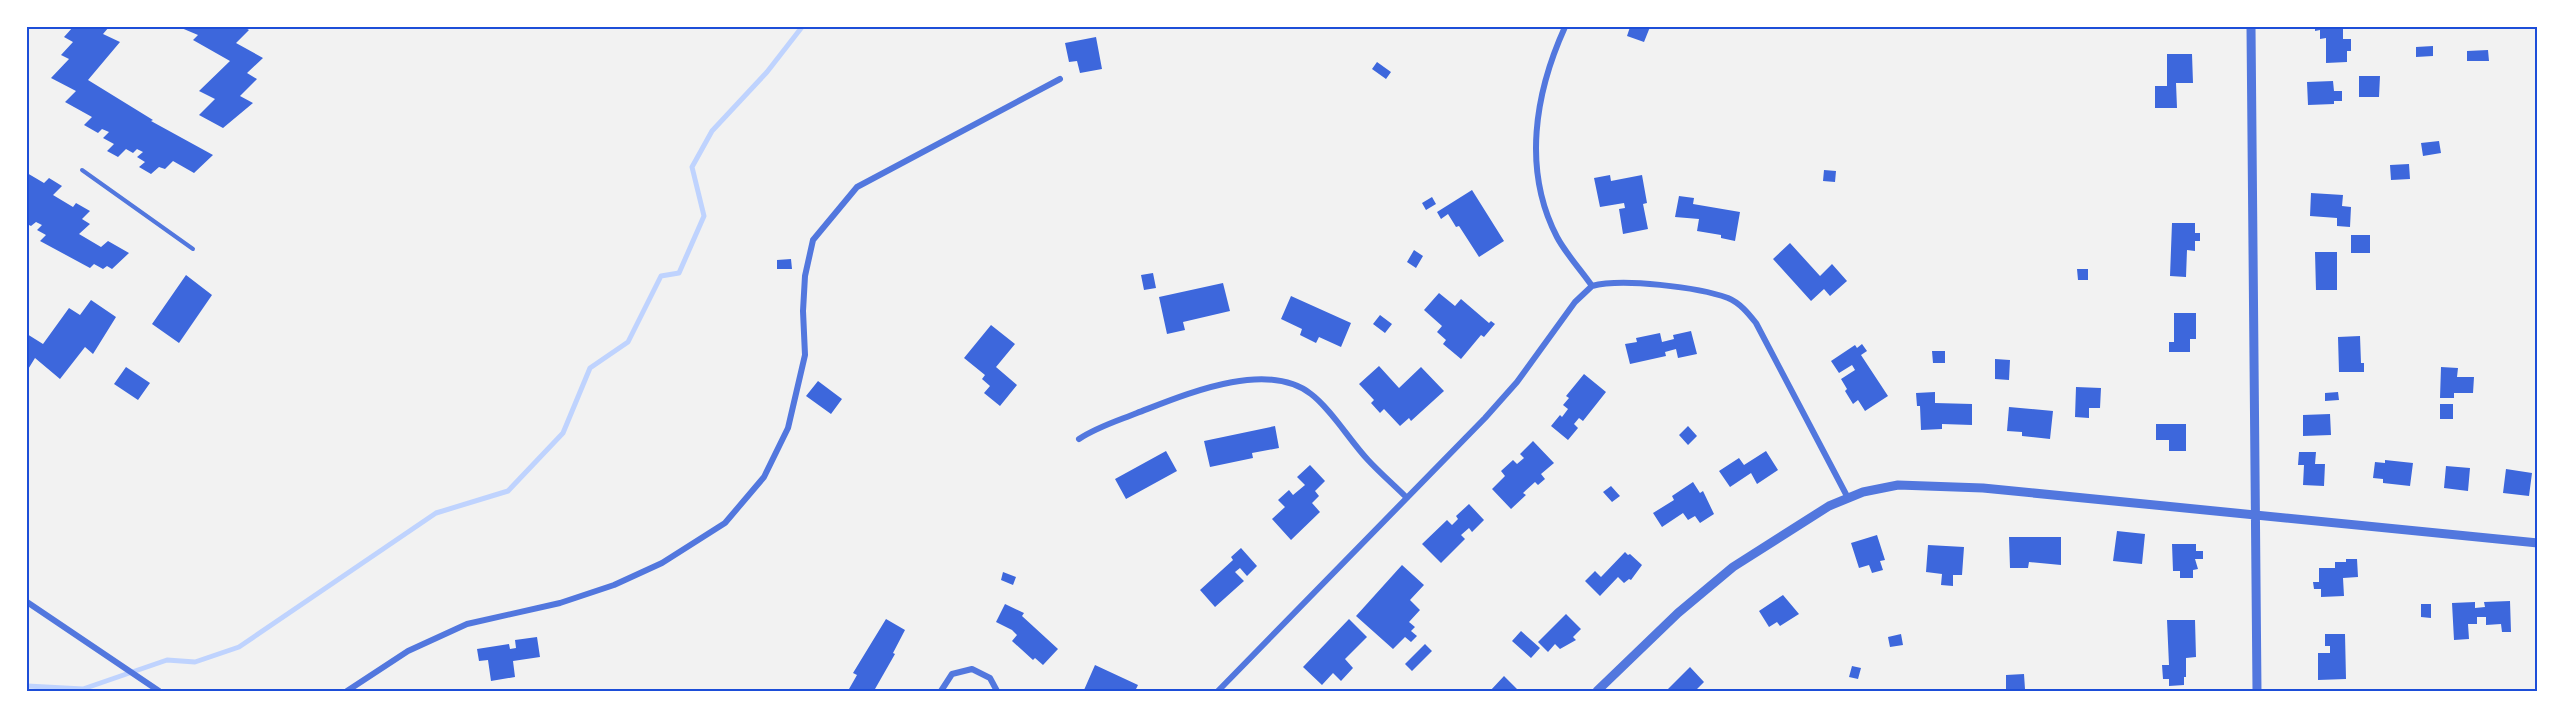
<svg xmlns="http://www.w3.org/2000/svg" width="2565" height="718" font-family="'Golos Text',sans-serif">
<style>
.lines{fill:none;stroke-linecap:round;stroke-linejoin:round}
.stream{stroke:#bfd3fe;stroke-width:5}
.building{fill:#3d67dc}
.service{stroke:#5277de;stroke-width:4}
.minor{stroke:#5277de;stroke-width:6}
.tertiary{stroke:#5277de;stroke-width:9}
.neatline{fill:none;stroke:#1d4ed8;stroke-width:2}
</style>
<rect width="100%" height="100%" fill="#f2f2f2"/>
<g class="lines">
<path class="stream" d="M27 686 83 689 167 660 195 662 239 647 436 513 508 491 563 433 590 368 628 342 661 276 679 273 704 216 692 167 712 131 767 72 802 27"/>
</g>
<path class="building" d="M73 27H109L103 34 120 42 88 80 153 120 151 121 213 155 194 173 173 161 165 169 159 167 151 174 139 167 145 162 137 157 143 152 137 149 133 153 126 149 118 157 107 151 114 144 103 138 109 132 102 129 98 133 84 125 92 117 65 102 76 91 51 78 69 59 61 55 73 42 64 37Z
M179 27H244L249 30 236 43 263 58 247 73 257 79 240 96 253 103 223 128 199 115 215 99 199 91 230 61 193 40 198 35Z
M1630 27H1650L1644 42 1627 36Z
M2315 27H2343V39H2351V51H2347V62L2326 63V38L2320 39V30L2315 31Z
M1096 37 1102 69 1080 73 1077 61 1069 62 1065 43Z
M2433 46V56L2416 57V47Z
M2488 50 2489 61H2467V51Z
M2167 54H2192L2193 83H2176L2177 108H2155V86H2167Z
M1377 62 1391 72 1386 79 1372 69Z
M2359 76H2380L2379 97H2359Z
M2333 81 2334 91H2342V101H2334V104L2308 105 2307 82Z
M2439 141 2441 153 2423 156 2421 143Z
M2409 164 2410 179 2391 180 2390 165Z
M1824 170 1836 171 1835 182 1823 181Z
M27 173 44 183 49 178 62 186 53 195 73 207 76 203 90 211 82 219 90 224 79 234 101 247 108 241 129 253 112 269 107 266 103 269 94 264 90 268 40 241 46 235 37 230 42 225 36 222 31 226 27 224Z
M1610 175 1611 181 1642 175 1647 203 1643 204 1648 229 1623 234 1619 209 1625 208 1624 203 1600 207 1594 178Z
M1472 190 1504 241 1479 257 1459 226 1456 227 1448 214 1441 219 1437 212Z
M2311 193 2343 195 2342 206 2351 207 2350 227 2337 226V218L2310 216Z
M1679 196 1694 198 1693 204 1740 212 1735 241 1721 238V235L1697 231 1699 219 1675 217Z
M1432 197 1436 204 1426 210 1422 203Z
M2172 223H2195V233H2200V241H2195V251L2187 250 2186 277 2170 276Z
M2351 235H2370V253H2351Z
M1790 243 1820 276 1832 264 1847 281 1830 296 1824 289 1811 301 1773 259Z
M1414 250 1423 256 1416 268 1407 262Z
M2315 252H2337V290H2316Z
M791 259 792 269H777V260Z
M2077 269H2088V280H2078Z
M1153 273 1156 288 1144 290 1141 275Z
M186 275 212 295 179 343 152 324Z
M1223 283 1230 311 1183 322 1185 330 1167 334 1159 297Z
M1439 293 1455 306 1461 299 1489 323 1491 321 1495 324 1484 337 1481 335 1461 359 1443 344 1446 340 1437 332 1442 326 1424 310Z
M1291 296 1351 323 1341 347 1319 337 1316 343 1300 335 1302 329 1281 319Z
M91 300 116 317 93 354 85 347 60 379 35 358 27 371V334L43 344 69 308 80 315Z
M2174 313H2196V339H2190V352H2169V342H2174Z
M1380 315 1392 324 1385 333 1373 324Z
M991 325 1015 344 996 367 1017 385 1000 406 984 393 990 386 982 379 985 375 964 358Z
M1691 331 1697 354 1678 358 1676 349 1665 352 1666 356 1630 364 1625 344 1637 342 1636 338 1660 333 1662 342 1674 339 1673 335Z
M2360 336 2361 363H2364V372H2339L2338 337Z
M1862 344 1867 351 1861 355 1888 396 1865 411 1858 400 1853 404 1845 391 1847 389 1841 379 1855 370 1852 365 1839 373 1831 361 1855 345 1857 348Z
M1932 351H1945V363H1933Z
M1995 359 2010 360 2009 380 1995 379Z
M1379 366 1399 388 1421 367 1444 391 1411 421 1409 418 1400 426 1384 409 1380 413 1371 403 1374 400 1359 384Z
M126 367 150 383 138 400 114 384Z
M2441 367 2458 368 2457 377H2474L2473 393H2454V398H2440Z
M1584 374 1606 392 1583 421 1579 418 1574 424 1578 428 1568 440 1551 426 1560 415 1562 417 1568 409 1563 405 1569 398 1566 396Z
M818 381 842 399 831 414 806 396Z
M2076 387 2101 388 2100 408H2089V418L2075 417Z
M1935 392V403L1972 404V425L1942 424V429L1921 430 1920 406H1917L1916 393Z
M2338 392 2339 400 2325 401V393Z
M2440 404H2453V419H2440Z
M2009 407 2053 411 2050 439 2022 436V432L2007 431Z
M2330 414 2331 435 2303 436V415Z
M2156 424H2186V451H2169V440H2156Z
M1275 426 1279 448 1252 453 1253 458 1210 467 1204 441Z
M1688 426 1697 436 1688 445 1679 435Z
M1533 441 1554 463 1541 474 1545 479 1538 485 1535 482 1523 493 1526 495 1511 509 1492 489 1505 476 1501 471 1513 460 1517 464 1524 458 1520 454Z
M1166 451 1177 471 1126 499 1115 479Z
M1766 451 1778 470 1757 484 1751 473 1730 487 1719 471 1739 458 1744 465Z
M2299 452H2316L2315 464H2325L2324 486 2303 485 2304 465H2298Z
M2385 460 2413 463 2410 486 2383 483V479L2373 478 2375 462 2385 463Z
M1310 465 1325 481 1315 491 1319 496 1312 503 1320 512 1291 540 1272 519 1285 507 1278 500 1289 490 1293 495 1305 485 1297 477Z
M2446 466 2470 468 2468 491 2444 488Z
M2506 469 2532 473 2529 496 2503 493Z
M1693 482 1700 493 1703 491 1714 514 1700 523 1695 516 1688 520 1683 513 1662 527 1653 513 1674 500 1672 496Z
M1611 486 1620 496 1612 502 1603 492Z
M1469 504 1484 520 1472 532 1469 528 1461 535 1465 539 1441 563 1422 544 1447 520 1452 525 1458 519 1456 516Z
M2117 531 2145 534 2142 564 2113 561Z
M1877 535 1885 560 1880 561 1883 570 1872 573 1869 565 1859 568 1851 543Z
M2009 537H2061V565L2029 562 2028 568H2010Z
M2172 544H2196V551H2203V559H2195L2198 569 2193 570V578H2180V571H2173Z
M1928 545 1964 547 1962 575H1953V586L1941 585 1942 574 1926 572Z
M1241 548 1257 566 1247 576 1240 568 1235 572 1244 581 1215 607 1200 590 1233 560 1231 557Z
M1625 552 1628 555 1630 554 1642 565 1631 580 1629 579 1624 583 1618 577 1600 596 1585 581 1595 571 1601 577Z
M2346 559H2357L2358 577 2343 578 2344 596 2321 597V589H2314L2313 582H2319V568H2335V562H2346Z
M1402 565 1424 585 1410 600 1420 610 1409 622 1415 627 1411 631 1417 636 1411 642 1405 637 1393 649 1356 616Z
M1003 572 1016 577 1013 585 1001 580Z
M1783 595 1799 614 1780 626 1777 622 1769 627 1759 611Z
M2510 601 2511 632H2502L2501 624 2486 625V617H2477V624H2468L2469 639 2454 640 2452 603 2475 602V608L2485 607 2484 602Z
M1005 604 1024 613 1022 616 1058 649 1043 665 1035 658 1033 660 1012 641 1017 635 1012 630 996 622Z
M2421 604H2431V618L2421 617Z
M1566 614 1581 629 1573 637 1576 640 1560 649 1555 644 1548 652 1538 642Z
M886 619 905 630 893 653 895 654 875 689 852 691 849 689 857 675 853 673Z
M1349 619 1367 637 1345 659 1353 668 1341 681 1333 673 1322 685 1303 667Z
M2167 620H2195L2196 657 2186 658V677H2184V685L2169 686V679H2163L2162 665H2169Z
M1521 631 1540 648 1531 658 1512 641Z
M1901 634 1903 645 1890 647 1888 637Z
M2325 634H2345L2346 679 2318 680V653H2330V646H2325Z
M537 637 540 657 513 661 515 677 491 681 488 660 479 661 477 649 509 644 510 649 516 648 515 640Z
M1425 644 1432 651 1412 671 1405 664Z
M1095 665 1138 685 1135 691 1084 690Z
M1852 666 1861 668 1858 679 1849 677Z
M1690 667 1704 682 1695 691H1666Z
M2024 674 2025 689 2006 690V675Z
M1504 676 1519 691H1490Z"/>
<g class="lines">
<path class="service" d="M82 170 193 249"/>
<path class="minor" d="M1565 27C1535 93 1522 170 1557 237 1566 254 1581 270 1592 286 1622 278 1698 287 1728 298 1740 303 1748 313 1756 323L1848 498
M1079 439C1097 427 1117 421 1137 413 1184 395 1266 359 1311 394 1331 409 1350 441 1368 460 1380 473 1394 485 1407 498
M27 602 159 691
M347 691 408 651 467 624 560 603 614 585 662 563 725 523 764 477 788 428 805 355 803 311 805 276 813 240 857 187 1060 79
M941 691 952 674 972 669 990 678 997 691
M1218 691 1485 418 1517 382 1575 302 1592 286"/>
<path class="tertiary" d="M2251 27 2257 691
M1597 691 1678 613 1733 567 1829 506 1863 492 1898 485 1983 488 2538 543"/>
</g>
<rect width="2565" height="718" fill="none" stroke="#ffffff" stroke-width="57"/>
<rect x="28" y="28" width="2508" height="662" class="neatline"/>
</svg>
